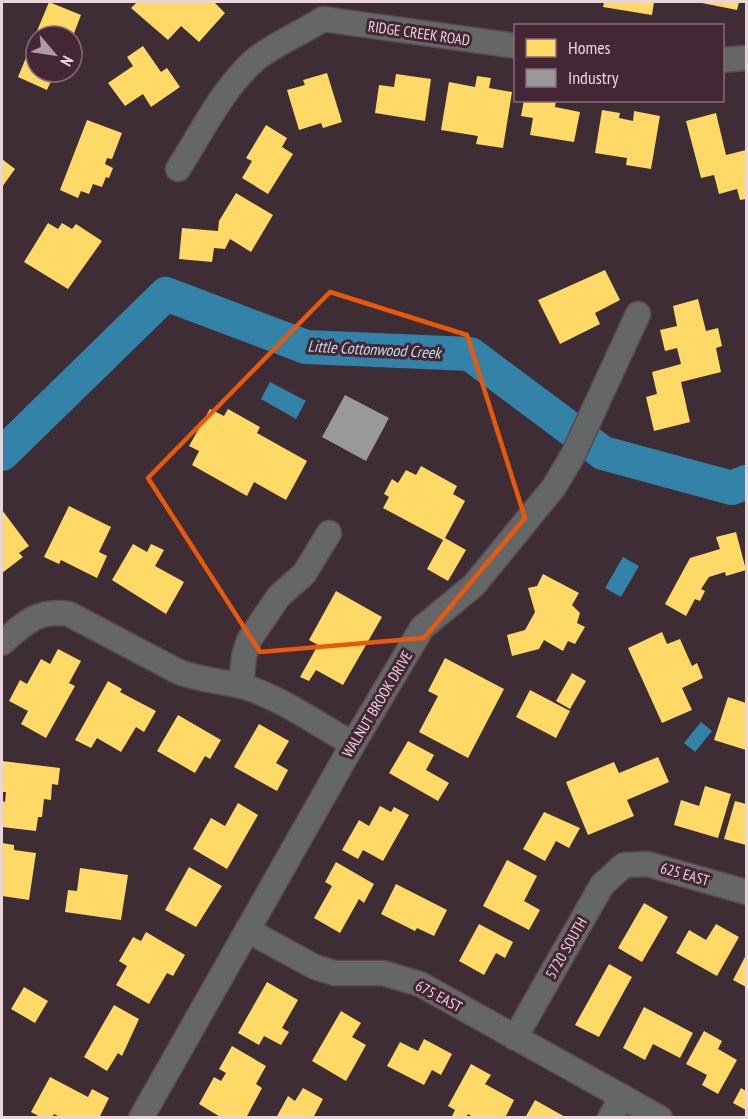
<svg xmlns="http://www.w3.org/2000/svg" width="748" height="1119" font-family="'PT Sans Narrow',sans-serif">
<style>
.water{fill:#3382a7}
.homes{fill:#ffd966}
.industry{fill:#999}
.lines{fill:none;stroke-linecap:round;stroke-linejoin:round}
.river{stroke:#3382a7;stroke-width:34}
.minor-casing{stroke:#584a50;stroke-width:27}
.minor{stroke:#646766;stroke-width:24}
.marked{fill:none;stroke:#e8590c;stroke-width:4.5;stroke-linejoin:round}
.labels{text-anchor:middle;dominant-baseline:central;stroke-width:6;stroke-linejoin:round;paint-order:stroke}
.street-label{font-size:15px;fill:#ead5dd;stroke:#452635}
.water-label{font-size:16px;font-style:italic;fill:#bfdeee;stroke:#452635}
</style>
<rect width="100%" height="100%" fill="#3e2d35"/>
<path class="water" d="M270 382 306 401 296 419 261 399Z
M623 557 639 566 621 597 605 588Z
M701 722 712 731 695 752 684 743Z"/>
<path class="homes" d="M49 2 81 15 73 36H36V72H55L47 90 18 77Z
M137 2H214L225 13 199 42 181 26 168 40 131 8Z
M604 2H654L652 15 603 7Z
M697 2H739L737 10Z
M143 46 161 72 167 68 180 87 151 107 143 94 125 106 108 83 133 66 127 57Z
M327 73 342 122 323 128 321 123 299 130 287 90 305 85 303 80Z
M396 74 431 79 425 121 375 113 379 85 394 87Z
M477 76 491 78 489 88 512 92 503 148 476 144 478 136 441 130 449 82 475 87Z
M524 100H556L555 107 580 112 574 142 530 135 533 118 521 116Z
M602 110 620 113 619 118 633 121 634 111 660 116 651 169 626 165 627 158 595 153Z
M716 113 726 155 746 150V199L740 200 737 189 719 194 714 175 701 178 686 121Z
M87 120 122 133 112 159 107 158 105 164 113 168 109 178 106 177 102 187 93 184 89 194 81 191 78 198 60 190Z
M266 125 287 138 282 147 293 154 268 194 242 178 252 161 246 158Z
M2 159 15 169 2 187Z
M236 193 273 215 251 252 230 239 225 249 214 248 212 262 179 259 182 228 218 231 219 221Z
M48 223 58 229 62 223 72 229 76 224 102 241 68 289 24 262Z
M605 270 620 300 595 313 600 324 560 344 538 300Z
M698 299 706 331 718 328 722 346 716 348 721 372 681 382 690 422 654 431 646 397 657 394 652 372 681 364 677 348 665 351 660 330 677 326 673 306Z
M210 409 224 416 228 409 260 427 257 433 307 461 286 500 254 482 247 496 192 465 199 451 189 446Z
M421 466 457 486 453 494 465 501 445 538 466 550 448 581 427 569 443 540 383 508 389 497 384 494 392 479 398 483 406 470 416 475Z
M69 506 111 527 99 552 107 556 97 578 61 560 59 564 44 557Z
M2 510 29 546 19 553 23 557 2 573Z
M736 532 746 570 726 576 725 572 709 577 701 589 705 591 700 601 695 599 686 616 665 604 690 558 720 549 716 537Z
M133 544 147 552 151 544 164 550 155 566 184 582 166 614 112 580Z
M543 574 579 593 572 605 580 613 577 623 585 627 575 644 568 641 563 651 544 640 539 649 512 656 507 635 525 630 535 612 528 588 537 586Z
M336 591 382 617 343 685 316 670 309 681 300 677 318 645 309 640Z
M662 632 667 644 680 639 692 666 697 663 703 678 682 688 692 710 662 723 628 648Z
M58 649 81 661 69 683 75 686 46 738 21 724 28 711 9 701 20 680 27 684 41 659 50 664Z
M445 658 504 689 468 758 419 732 438 696 428 691Z
M572 673 586 681 570 709 556 701Z
M108 681 122 689 120 692 156 711 144 732 136 727 121 752 97 738 91 748 75 740Z
M530 690 570 711 556 738 516 717Z
M728 697 746 703V750L714 740Z
M178 715 221 740 210 759 205 756 195 773 157 751Z
M259 724 289 741 276 763 288 770 277 791 234 767Z
M408 741 434 755 426 770 449 783 438 801 389 773Z
M658 757 669 782 627 800 634 816 588 835 566 782 614 762 619 773Z
M2 761 60 768 58 785 52 784 51 800 44 799 42 817H38L36 831 2 827V801L5 802 6 792H2Z
M705 786 731 794 718 838 674 825 681 800 699 806Z
M735 801 746 804V845L724 839Z
M238 803 258 815 227 869 193 849 211 818 225 826Z
M380 806 391 812 394 807 409 815 383 861 363 850 358 859 342 850 359 820 369 826Z
M544 812 580 828 569 848 556 841 545 861 523 849Z
M2 843 14 845V850L36 853 29 900 2 896Z
M507 860 537 876 524 901 540 910 529 930 483 906Z
M336 862 374 884 364 903 359 899 340 933 314 918 332 886 325 882Z
M189 867 222 886 196 927 165 910Z
M80 868 128 875 121 920 65 912 68 890 77 891Z
M396 884 447 910 434 936 417 928 415 931 381 914Z
M644 903 668 917 642 962 618 948Z
M479 924 513 942 505 958 496 953 484 975 459 961Z
M716 924 739 937 717 976 676 953 689 930 706 940Z
M146 932 185 955 173 976 167 973 149 1004 116 985 127 966 119 961 133 937 141 941Z
M746 955V987L733 980Z
M609 964 632 977 599 1037 575 1025Z
M267 982 298 1000 282 1028 289 1032 281 1045 264 1036 259 1045 238 1033Z
M24 987 48 1001 35 1023 11 1009Z
M114 1005 139 1019 122 1056 118 1053 107 1071 84 1057Z
M644 1007 693 1033 680 1058 653 1044 645 1060 623 1048Z
M341 1011 361 1023 352 1037 366 1045 346 1081 312 1061Z
M704 1031 722 1041 718 1049 737 1060 718 1094 702 1085 707 1075 686 1064Z
M424 1039 452 1054 441 1075 432 1070 424 1085 387 1066 400 1042 418 1051Z
M232 1046 266 1066 256 1084 262 1088 246 1118H222L199 1104 214 1077 221 1081 226 1073 219 1069Z
M471 1064 491 1075 485 1084 514 1100 505 1118H474L468 1114 466 1118 452 1116 455 1110 448 1106Z
M50 1077 88 1097 92 1089 109 1098 99 1118H62L54 1114 52 1118H42L31 1112Z
M303 1088 323 1099 313 1118H276L288 1096 295 1101Z
M741 1088 746 1091V1110L733 1103Z
M535 1100 567 1118H525Z"/>
<path class="industry" d="M345 395 389 418 366 461 322 437Z"/>
<g class="lines">
<path class="river" d="M2 454 166 294 306 347 470 354 603 453 732 488 746 482"/>
<defs>
<path id="minor" d="M323 19 516 46
M722 60 746 58
M178 169C200 135 224 86 256 59 276 43 302 33 323 19
M2 643C23 624 38 609 69 614L179 672C203 681 227 681 251 689 286 701 320 726 353 744
M241 686 244 656 249 640 279 596 304 574 329 533
M247 930 315 967 334 973H383L420 984 660 1118
M515 1038 602 885 624 865 647 864 746 892
M141 1118 353 744 422 628 474 585 554 487 573 455 638 314
M610 1118 622 1096"/>
</defs>
<use href="#minor" class="minor-casing"/>
<use href="#minor" class="minor"/>
</g>
<path class="marked" d="M330 292 467 335 525 518 424 638 260 652 148 478Z"/>
<g class="labels">
<g class="street-label">
<text transform="translate(419 33) rotate(8)">RIDGE CREEK ROAD</text>
<text transform="translate(377 704) rotate(-59)">WALNUT BROOK DRIVE</text>
<text transform="translate(685 874) rotate(16)">625 EAST</text>
<text transform="translate(566 948) rotate(-60)">5720 SOUTH</text>
<text transform="translate(439 996) rotate(28)">675 EAST</text>
</g>
<g class="water-label">
<text transform="translate(374 349) rotate(3)">Little Cottonwood Creek</text>
</g>
</g>
<rect width="748" height="1119" fill="none" stroke="#ead5dd" stroke-width="6"/>
<rect x="514" y="24" width="210" height="78" fill="#452635" stroke="#876c78" stroke-width="1.5"/>
<rect x="526" y="39" width="30" height="18" fill="#ffd966" stroke="#876c78" stroke-width="1.5"/>
<text x="568" y="54" font-size="18" fill="#ead5dd">Homes</text>
<rect x="526" y="69" width="30" height="18" fill="#999999" stroke="#876c78" stroke-width="1.5"/>
<text x="568" y="84" font-size="18" fill="#ead5dd">Industry</text>
<g transform="translate(54 54) rotate(119)"><circle r="28" fill="#452635" stroke="#876c78" stroke-width="1.5"/>
<path d="M0-4.5L10 22L0 15L-10 22Z" fill="#ae9aa2"/>
<text y="-9" font-size="16" font-weight="bold" text-anchor="middle" fill="#ead5dd">N</text>
</g>
</svg>
